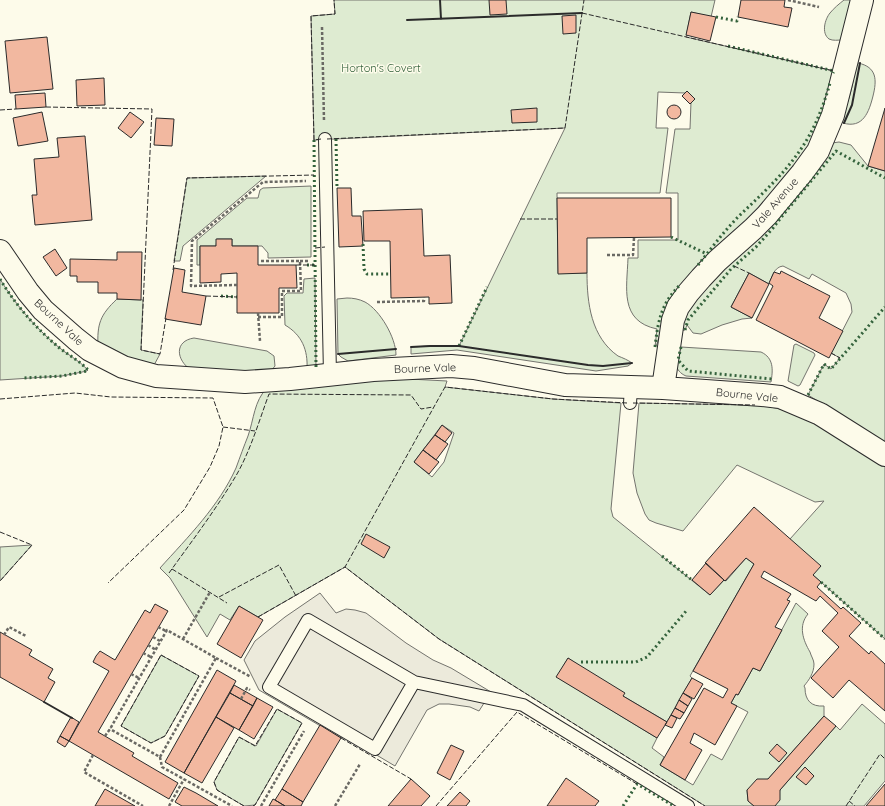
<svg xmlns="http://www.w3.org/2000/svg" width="885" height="806" font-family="Quicksand,sans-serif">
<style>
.green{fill:#deebd1;stroke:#74746e;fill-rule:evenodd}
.parking{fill:#eceadb;stroke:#74746e}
.building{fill:#f2b8a0;stroke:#2b2b2b}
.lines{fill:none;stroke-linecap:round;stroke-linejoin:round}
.lane-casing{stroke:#2b2b2b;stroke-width:14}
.street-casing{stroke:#2b2b2b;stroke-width:24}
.path{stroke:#6a6964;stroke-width:2.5;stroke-dasharray:3 2;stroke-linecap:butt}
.lane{stroke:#fdfbea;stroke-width:12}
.street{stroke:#fdfbea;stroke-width:22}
.hedge{stroke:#34623c;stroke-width:3;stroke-dasharray:2 3;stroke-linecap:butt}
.fence{stroke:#2b2b2b;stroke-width:1;stroke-dasharray:5 2;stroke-linecap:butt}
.wall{stroke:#2b2b2b;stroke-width:2}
.labels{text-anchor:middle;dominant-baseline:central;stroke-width:3;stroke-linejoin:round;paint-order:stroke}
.park-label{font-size:11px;fill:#34623c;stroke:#fdfbea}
.street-label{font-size:11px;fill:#2b2b2b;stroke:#fdfbea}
</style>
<rect width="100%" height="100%" fill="#fdfbea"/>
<path class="green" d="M334 0H715L711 17 691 12 686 37 838 72 813 145 664 319 657 344 655 347 657 329C619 321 627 288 628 258H638V240H678V193H666L675 129H690L691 102 685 93 658 92 656 128H668L660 193H557L558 273H587C587 303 591 337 618 356 623 358 628 360 632 363L628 366 596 371 457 350 411 354V347L430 346H459L565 128 314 140 311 16 335 14Z
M844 0H852L842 40C838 40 833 41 829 39 821 33 825 19 830 13 834 8 839 4 844 0Z
M858 63C877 67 877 80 873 96 869 112 863 129 843 123L841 120C847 105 852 91 854 75 854 70 854 66 858 63Z
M839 142 851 145 868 166 885 171V443L808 395 824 364 831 369 840 358 831 353 852 312 851 304 846 293 812 274 809 279 783 266C774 267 772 277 769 284L749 273 731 307 752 318 742 319 722 325 701 334 693 333 687 325 685 330 679 331 681 314 832 143Z
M266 176 183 246 180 261H174L187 178Z
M311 186V257L268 258V253L262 246H232V239H217L216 246H200V265H197V240L247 198H258L260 190 263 188Z
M315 278 316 368 307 369C308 350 302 335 285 325L284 296 287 293H303L304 279Z
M0 279C15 304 34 326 56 345 66 354 79 360 88 370L87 371 62 376 0 380Z
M347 298C353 298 359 299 365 302 380 310 396 338 396 355L348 361 341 357 338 354 337 299Z
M117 299 143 300 141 350 160 354 153 367 98 347C97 324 100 315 117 299Z
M194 338 267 351 274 356 275 366 270 372 191 370C176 360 174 341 194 338Z
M796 344 814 353 815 355 800 385 798 386 788 381 794 345Z
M681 347 761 352C774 358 773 370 771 382L686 376C674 371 675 360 674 348Z
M371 377 447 381 445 387 553 399 621 403 611 509 613 517 710 595 724 580 726 581 746 558 754 564 690 676 692 678 667 722 623 696 568 658 557 677 657 738 652 748 664 757 660 765 693 785 711 754 722 760 748 712 731 703 736 694 738 695 753 668 760 671 796 603 808 614C798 626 803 640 810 652 811 656 814 660 814 664 814 673 809 680 804 686L805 688C805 700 811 707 824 706V716L768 779 747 790 748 801 754 806H705L439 639 345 567 258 617 239 606 230 620 220 614 207 637 170 578 160 568C188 537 219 506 236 468 240 457 244 446 248 436 254 419 254 401 267 388ZM442 425 454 433 444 462 432 477 414 462Z
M639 403 750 405 765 406 781 409 795 413 855 444 885 466V639L813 575 790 539 824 501 815 502 737 465 683 531 656 523 649 520 645 514 637 493 633 473Z
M32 545 0 581V547Z
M161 655 199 676 165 736 151 743 121 726Z
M862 704 885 724V781L864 806H775L780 790 836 726 840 730Z
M277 709 302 723 255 805 244 806 217 790 214 782 239 737 256 746Z"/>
<path class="parking" d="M320 593 336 613 346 609 355 610 366 613 406 643 433 660 451 668 491 692 479 711 470 707 449 704H439L427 710 395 766 343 735 341 738 259 690 244 660 255 641 285 617Z"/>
<path class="building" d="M489 0H506L507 14 490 15Z
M741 0H785L784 7 792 8 788 27 738 17Z
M691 12 716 17 710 41 686 35Z
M576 15V33L563 34 562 16Z
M47 37 53 89 10 93 5 41Z
M104 78 105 105 77 106 76 80Z
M687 91 695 99 690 104 682 96Z
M45 93 46 107 16 109 15 95Z
M667 112a7 7 0 1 1 14 0a7 7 0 1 1-14 0Z
M537 108V122L512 123 511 110Z
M885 108V171L868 166Z
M42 112 48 141 18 146 13 118Z
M130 112 144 122 131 138 118 128Z
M156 118 174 119 172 146 154 145Z
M85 136 92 220 35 225 32 195H37L34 159 59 157 57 138Z
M337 188H351L352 216H361L363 246 339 247Z
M557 198H671V237L587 238V273L558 274Z
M422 209 424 256 450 255 452 303 429 304V297L391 298 390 241H364L363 211Z
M216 239H232V246H258V265H296L297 288H279V313H237V273L221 274V282L200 283V246H216Z
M55 249 67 268 56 276 43 257Z
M117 252H142L141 300 117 299V293H98V282H77V276H70V259L117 260Z
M174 268 185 270 182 292 206 296 201 325 165 319Z
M781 271 830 296 819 318 843 331 829 358 756 320 773 286 769 283 774 272 780 274Z
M749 273 769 284 752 318 731 307Z
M442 425 452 433 445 442 435 435Z
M435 435 448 444 436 460 423 450Z
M423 450 439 462 429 474 414 462Z
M754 507 821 566 813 575 821 582 817 587 841 609 843 607 861 623 849 636 869 654 871 651 885 664V711L849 680 833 698 811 678 839 647 822 631 838 613 820 596 816 601 764 571 761 577 791 594 787 600 790 601 775 627 782 630 760 671 753 668 738 695 736 694 731 703 737 706 715 745 694 733 690 743 702 750 685 780 660 765 704 688 723 698 728 689 693 671 754 564 746 558 725 581 705 563Z
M366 534 390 547 384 558 361 544Z
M706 563 724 580 710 595 692 580Z
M155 604 168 611 98 732 134 753 132 756 178 783 169 799 69 741 109 671 93 662 96 656 100 651 115 660 145 610 150 613Z
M239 606 263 620 241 658 217 644Z
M0 632 32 650 29 655 53 669 48 678 55 682 44 702 0 677Z
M568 658 625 693 623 696 667 722 657 738 556 677Z
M217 670 236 681 184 773 165 762Z
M692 678 703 684 694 699 683 693Z
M234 685 257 698 253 706 230 693Z
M230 693 253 706 239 730 216 717Z
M683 693 692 699 688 706 679 700Z
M257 698 273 707 254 739 239 730Z
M679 700 688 706 684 713 675 708Z
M675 708 684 713 680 719 671 715Z
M671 715 677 718 672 728 665 725Z
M824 716 836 726 780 790V800L775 806H754L748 801 747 790 757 779H768Z
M71 717 79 722 69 741 60 736Z
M216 717 234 728 202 783 184 773Z
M320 725 341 738 303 802 282 789Z
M60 736 69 741 65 747 57 742Z
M777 744 787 753 779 762 769 753Z
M451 745 464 751 450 780 437 773Z
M805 767 814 776 806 785 796 777Z
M566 778 599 801 595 806H547Z
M411 779 430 796 421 806H388Z
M885 784V806H866Z
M184 787 196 793 218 806H182L175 802Z
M105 789 135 806H95Z
M282 789 303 802 301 806H285L275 800Z
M460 792 470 801 466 806H447Z
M273 799 275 800 285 806H269Z"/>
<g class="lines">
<defs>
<path id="lane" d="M325 139 330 374
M630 403 631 388
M414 682 375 749 269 687 308 620 414 682 523 705 688 806"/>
<path id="street" d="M0 251 28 292 43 310 76 339 90 350 123 367 156 376 245 382 290 379 373 370 451 366 474 368 565 385 663 388 762 395 780 397 820 414 885 455
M663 388 673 320 678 307 688 293 701 278 717 261 753 229 767 215 802 173 818 151 833 115 862 0"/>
</defs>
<use href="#lane" class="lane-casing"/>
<use href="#street" class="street-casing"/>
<path class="path" d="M788 0 819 7
M322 27 324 121
M607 255H633L634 238
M300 261H309
M237 285 191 286 192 241 263 182 306 181
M377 302 424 301V297
M258 313 260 341
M258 317H282V291H301L300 261H261
M158 627 166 631
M4 635 9 627 26 636
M153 637 160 641
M183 639 210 592
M148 645 156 650
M143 653 151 657
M216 658 251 677
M131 674 139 678
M241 699 247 688 250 690
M105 736 110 729 167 630 216 658 160 757 110 729
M93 755 84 772 143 806
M160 757 162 767 232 806
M169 806 184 779
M261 806 304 731
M335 806 360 764"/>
<use href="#lane" class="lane"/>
<use href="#street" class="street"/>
<path class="hedge" d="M716 17 737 21 738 17
M728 46 834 71 833 73
M336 139 337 188
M314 140 316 368
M671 237 707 254
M363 244 364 269 367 274H391
M307 265H315
M698 265C711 249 724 231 739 216 765 191 791 168 809 136 818 120 825 101 830 83
M0 279C15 304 34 326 56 345 66 354 79 360 88 370L87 371 62 376 23 378
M221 296 237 297
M685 330 688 320 731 269 756 247 773 228 783 215 836 151 885 178
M459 346 487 287
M655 347C658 321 661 303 681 284
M681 347 678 360 688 371 772 379
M808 395 824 364 831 369 885 307
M662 556 692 580
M821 582 885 639
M581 662H636L647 657 687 610
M623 806 637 784 674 806"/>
<path class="fence" d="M582 13 834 71
M46 107 152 109 141 350 160 354 166 318
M0 110 16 109
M321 139 314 140 311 16 335 14 334 0
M327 139 565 128 584 0
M520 219H557
M315 248 325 247
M296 265H315
M734 266 749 273
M173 270 187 178 314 175
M206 296 237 297
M831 353 840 358
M0 399 75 393 111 397 213 398 223 427 219 446 210 467 184 510 108 583
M627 403 553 399 445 387 345 567 439 639 705 806
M633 403 755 405
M223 427 255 431
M0 532 32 545 0 581
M172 569 227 603
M169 573C192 541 217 508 237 474 251 449 259 421 269 394L411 395 421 409 433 407
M219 597 279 565 296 596
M258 617 345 567
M161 655 199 676 165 736 151 743 121 726Z
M341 738 411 779
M849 801 855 806
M244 806 217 790 214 782 239 737 255 746 277 709 302 723 255 805 252 806
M436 806 517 712 637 784
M846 806 880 754 885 759"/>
<path class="wall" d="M440 0 441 19
M407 20 582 13
M844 123 852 105 860 63
M411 347 430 346H459L588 365 603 366 632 363
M338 354 396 349
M44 702 72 718"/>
</g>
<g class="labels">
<g class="park-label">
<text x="381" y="68">Horton's Covert</text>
</g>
<g class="street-label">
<text transform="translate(775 203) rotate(-49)">Vale Avenue</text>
<text transform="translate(59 322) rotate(43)">Bourne Vale</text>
<text transform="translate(425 368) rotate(-2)">Bourne Vale</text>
<text transform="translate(747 395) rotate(6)">Bourne Vale</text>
</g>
</g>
</svg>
